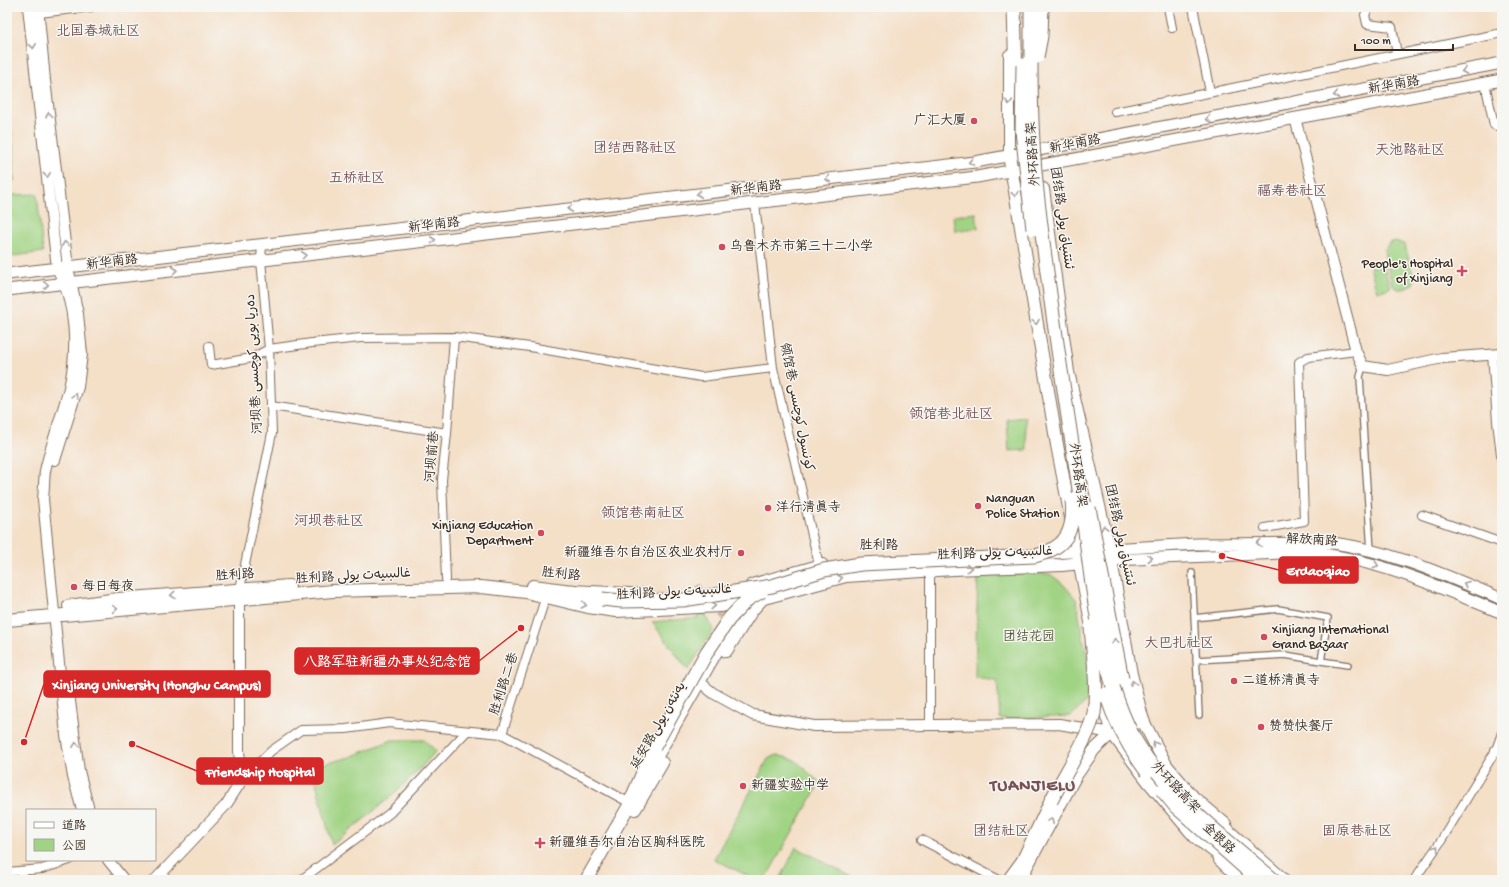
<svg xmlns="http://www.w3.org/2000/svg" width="1509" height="887" font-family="'Gochi Hand','Playpen Sans Arabic','LXGW WenKai TC',sans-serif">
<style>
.green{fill:#a0d383;stroke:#6e7e50}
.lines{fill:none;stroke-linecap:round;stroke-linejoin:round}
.pedestrian-tunnel{stroke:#cfbba5;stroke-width:5.5;stroke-dasharray:5.5 3;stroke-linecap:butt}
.pedestrian-casing{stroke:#7c6959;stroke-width:8}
.minor-casing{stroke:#7c6959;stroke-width:10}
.tertiary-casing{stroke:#7c6959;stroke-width:12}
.secondary-casing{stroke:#7c6959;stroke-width:13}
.primary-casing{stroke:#7c6959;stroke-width:14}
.trunk-casing{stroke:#7c6959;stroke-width:15}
.pedestrian{stroke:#fff;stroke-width:5.5}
.minor{stroke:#fff;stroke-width:8}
.tertiary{stroke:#fff;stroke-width:10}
.secondary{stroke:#fff;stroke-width:11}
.primary{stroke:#fff;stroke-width:12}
.trunk{stroke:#fff;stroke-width:13}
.trunk-bridge-casing{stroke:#7c6959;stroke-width:15;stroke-linecap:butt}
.trunk-bridge{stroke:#fff;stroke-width:13}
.oneway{stroke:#a79f9a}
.poi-dot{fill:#d1495b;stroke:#f6f6f2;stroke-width:1.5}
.labels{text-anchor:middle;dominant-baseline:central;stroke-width:3;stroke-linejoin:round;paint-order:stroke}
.street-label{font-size:13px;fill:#3b2a1e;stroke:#f6f6f2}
.poi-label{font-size:13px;fill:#3b2a1e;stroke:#f6f6f2;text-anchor:start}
.park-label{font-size:13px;fill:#545437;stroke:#f6f6f2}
.neighbourhood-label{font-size:14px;fill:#785356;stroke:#f6f6f2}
.district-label{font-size:17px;font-weight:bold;letter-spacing:1px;fill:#785356;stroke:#f6f6f2}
.leader{fill:none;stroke:#d62828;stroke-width:1.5}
.callout-dot{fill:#d62828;stroke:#f6f6f2;stroke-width:1.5}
.callout{fill:#d62828;stroke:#d62828;stroke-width:1.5}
.callout-label{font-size:14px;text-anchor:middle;font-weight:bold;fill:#fff}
</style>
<rect width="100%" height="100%" fill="#f6f6f2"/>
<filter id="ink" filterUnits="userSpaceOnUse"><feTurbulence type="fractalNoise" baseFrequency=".025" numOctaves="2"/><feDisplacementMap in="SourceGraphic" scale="8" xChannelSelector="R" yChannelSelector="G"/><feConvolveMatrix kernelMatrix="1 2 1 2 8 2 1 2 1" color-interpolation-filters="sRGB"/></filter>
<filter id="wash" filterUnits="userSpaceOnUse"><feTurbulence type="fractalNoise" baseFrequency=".012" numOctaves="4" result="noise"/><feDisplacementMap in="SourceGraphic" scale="16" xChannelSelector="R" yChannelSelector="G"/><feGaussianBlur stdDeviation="0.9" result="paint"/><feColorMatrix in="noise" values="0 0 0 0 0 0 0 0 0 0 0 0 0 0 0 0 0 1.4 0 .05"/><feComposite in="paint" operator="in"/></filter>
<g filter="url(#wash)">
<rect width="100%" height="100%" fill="#f4dfc7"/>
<path class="green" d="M7 98 14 151V181L7 182Z
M37 194 43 252 7 257V195Z
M976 213 978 228 955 231 953 216Z
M1396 241 1405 245 1414 279 1413 284C1406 289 1399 292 1392 285L1384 251 1389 243Z
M1383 263 1390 288 1377 292 1370 267Z
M1025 417 1027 450 1009 451 1007 419Z
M978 574H1050L1063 584 1076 599 1091 680 1087 701 1071 716 1000 719 997 680 975 677Z
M698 613H704L714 629 688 670 652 622 698 618Z
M392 740H424L436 751C405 787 368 816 332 845L312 767 350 757Z
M777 755 795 760 820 783 765 880H756L714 859 768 759Z
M796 847 852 877 850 880H780Z"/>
</g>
<g filter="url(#ink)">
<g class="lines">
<path class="pedestrian-tunnel" d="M698 585 704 597
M711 607 726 622"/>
<defs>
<path id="pedestrian" d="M1363 366 1360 377 1371 551
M1192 573 1199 715
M1194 618 1278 609 1328 618 1321 661 1285 655 1196 660
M1321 661 1348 665"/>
<path id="minor" d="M1168 7 1172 28
M1193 7 1210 92
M1369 7 1365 15 1367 24 1392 27 1397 54
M39 13 92 7
M1485 83 1494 125 1502 128
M1115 112 1502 33
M755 203 773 368 819 565
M209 346 211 365 252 358 269 349 312 343 361 338 454 337 530 347 701 377 773 368
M1492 354 1497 421 1502 463
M271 406 447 433
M1422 515 1502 543
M1265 528 1304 521 1299 362 1308 357 1356 351
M930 570V725
M446 579 442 480 447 433 454 337
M239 594 272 433 269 349 261 260 262 245
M502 734 546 596
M581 776 630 803
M242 780 271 751 301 730 346 729 389 723 502 734 576 774
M922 840 999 880
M7 872 42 869 70 860
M301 880 390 813 467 731
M1414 880 1441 841 1496 750 1502 733"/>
<path id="tertiary" d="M28 7 57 268C76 303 78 350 69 388 62 416 51 443 45 471 44 480 44 490 43 499L66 735 73 777 82 810
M38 7 45 80 68 267 78 314 82 354 78 387 55 460
M1009 55V155
M1295 118 1356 351 1363 366 1388 370 1442 358 1502 354
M67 678 79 771 89 810
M700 682 713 693 753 715 814 726 1059 724 1112 733
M1496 750 1502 751
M108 860 124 880
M155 880 226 805 242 780 239 751V598"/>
<path id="secondary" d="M7 274 975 162 1502 63
M7 290 977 177 1502 80
M1109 549 1197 544 1333 543C1392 551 1447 576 1502 599
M1111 560 1305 552C1372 557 1440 587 1502 613
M1020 880 1076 776 1094 750 1112 733 1143 721"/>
<path id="primary" d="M1009 155 1057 445 1093 632
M1043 189 1068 372 1109 549 1131 674 1143 721 1166 765 1193 797 1225 824
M1044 553 1109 549
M752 585 822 565
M533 586 572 591 648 595
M69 606 118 599 289 586
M7 620 333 591 448 588 481 587 526 592 588 607 616 611 720 606 764 598 846 576 953 569 1062 565 1111 560
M726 651 752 610 763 598
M1102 700 1112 733 1148 781 1190 831 1201 842
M649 770 732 624
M635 809 662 763
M1220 860 1241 880
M586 880 635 795"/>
<path id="trunk" d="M1014 7 1016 81 1020 99
M572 591 602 599
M1122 679 1131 707 1143 721
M630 803 654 747
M1217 818 1230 833 1283 880
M1195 836 1233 865
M1009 880 1023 861 1051 801"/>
</defs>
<use href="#pedestrian" class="pedestrian-casing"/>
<use href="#minor" class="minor-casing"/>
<use href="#tertiary" class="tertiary-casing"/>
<use href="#secondary" class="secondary-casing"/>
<use href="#primary" class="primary-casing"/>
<use href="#trunk" class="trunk-casing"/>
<use href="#pedestrian" class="pedestrian"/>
<use href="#minor" class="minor"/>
<use href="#tertiary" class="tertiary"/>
<use href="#secondary" class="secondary"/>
<use href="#primary" class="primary"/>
<use href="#trunk" class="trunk"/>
<defs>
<path id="trunk-bridge" d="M1031 7C1031 68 1030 130 1037 191 1048 293 1065 395 1080 496 1092 574 1097 674 1137 743 1170 799 1226 838 1274 880
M1037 57 1041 36 1042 7
M1023 65 1022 131 1033 229
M1089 508 1122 679
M602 599 621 601 683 600 772 586 824 570 861 564 1035 556C1066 548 1075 531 1072 500
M1106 694C1115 723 1129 748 1147 772
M654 747 707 652 729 619 748 599 762 591
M1162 790 1176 807 1258 880
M1051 801C1062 779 1090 735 1094 713 1098 685 1093 655 1091 627"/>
</defs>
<use href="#trunk-bridge" class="trunk-bridge-casing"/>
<use href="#trunk-bridge" class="trunk-bridge"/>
</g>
<defs><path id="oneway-chevron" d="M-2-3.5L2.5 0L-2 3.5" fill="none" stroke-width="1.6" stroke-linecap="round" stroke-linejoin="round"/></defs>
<g class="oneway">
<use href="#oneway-chevron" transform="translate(33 46) rotate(84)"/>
<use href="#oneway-chevron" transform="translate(1464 71) rotate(169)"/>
<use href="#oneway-chevron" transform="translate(1336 95) rotate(169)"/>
<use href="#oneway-chevron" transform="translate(1009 102) rotate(90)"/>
<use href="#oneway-chevron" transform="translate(49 115) rotate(-97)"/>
<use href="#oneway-chevron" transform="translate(1208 119) rotate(170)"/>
<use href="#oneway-chevron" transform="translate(971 162) rotate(172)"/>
<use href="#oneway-chevron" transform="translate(47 175) rotate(84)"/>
<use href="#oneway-chevron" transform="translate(828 179) rotate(173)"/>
<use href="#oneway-chevron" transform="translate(699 194) rotate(173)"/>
<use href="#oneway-chevron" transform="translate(1015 194) rotate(81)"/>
<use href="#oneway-chevron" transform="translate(570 209) rotate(173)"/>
<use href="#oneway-chevron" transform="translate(433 240) rotate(-7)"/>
<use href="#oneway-chevron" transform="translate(65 244) rotate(-97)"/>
<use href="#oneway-chevron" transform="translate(304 255) rotate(-7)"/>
<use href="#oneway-chevron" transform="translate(175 270) rotate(-7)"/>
<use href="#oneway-chevron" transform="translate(46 285) rotate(-7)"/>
<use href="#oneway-chevron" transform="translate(1036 322) rotate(81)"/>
<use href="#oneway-chevron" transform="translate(75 396) rotate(-72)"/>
<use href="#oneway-chevron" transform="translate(1104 528) rotate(-103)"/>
<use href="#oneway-chevron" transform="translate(1259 543) rotate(179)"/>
<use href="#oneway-chevron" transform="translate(1150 558) rotate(-2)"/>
<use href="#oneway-chevron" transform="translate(1376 565) rotate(19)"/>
<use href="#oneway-chevron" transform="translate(969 568) rotate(-2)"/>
<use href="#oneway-chevron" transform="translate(840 578) rotate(-13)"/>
<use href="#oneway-chevron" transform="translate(1466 584) rotate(-157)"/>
<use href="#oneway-chevron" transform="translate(173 595) rotate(175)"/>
<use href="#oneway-chevron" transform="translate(584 605) rotate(13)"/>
<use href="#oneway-chevron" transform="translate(713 606) rotate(-3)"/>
<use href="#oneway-chevron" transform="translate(115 609) rotate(-5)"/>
<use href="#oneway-chevron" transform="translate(1115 641) rotate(-101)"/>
<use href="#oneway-chevron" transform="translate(1133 683) rotate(-105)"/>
<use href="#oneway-chevron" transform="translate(1155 744) rotate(-117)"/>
<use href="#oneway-chevron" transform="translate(76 745) rotate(-98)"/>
<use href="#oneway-chevron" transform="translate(1051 821) rotate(-62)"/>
<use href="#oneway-chevron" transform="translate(1436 848) rotate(-56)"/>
</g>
</g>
<g class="poi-dot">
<circle cx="974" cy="121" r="4"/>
<circle cx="722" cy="247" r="4"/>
<path d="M1460 265h4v4h4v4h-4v4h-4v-4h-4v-4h4z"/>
<circle cx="978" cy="506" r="4"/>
<circle cx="768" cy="508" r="4"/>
<circle cx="541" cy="533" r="4"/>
<circle cx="741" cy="553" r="4"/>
<circle cx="74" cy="587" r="4"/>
<circle cx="1264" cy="637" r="4"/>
<circle cx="1234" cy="681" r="4"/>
<circle cx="1261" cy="727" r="4"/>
<circle cx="743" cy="786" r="4"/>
<path d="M538 837h4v4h4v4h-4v4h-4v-4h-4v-4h4z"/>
</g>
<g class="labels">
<g class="street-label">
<text transform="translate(1394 86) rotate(-10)">新华南路</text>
<text transform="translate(1075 145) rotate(-11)">新华南路</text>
<text transform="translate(1034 154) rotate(-94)">外环路高架</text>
<text transform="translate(756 189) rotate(-7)">新华南路</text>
<text transform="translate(1061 218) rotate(82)">团结路 ئىتتىپاق يولى</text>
<text transform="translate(434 226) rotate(-7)">新华南路</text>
<text transform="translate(112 263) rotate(-7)">新华南路</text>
<text transform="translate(255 364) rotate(-93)">河坝巷 دەريا بويى كوچىسى</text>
<text transform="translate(796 407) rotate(79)">领馆巷 كونسول كوچىسى</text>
<text transform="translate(433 457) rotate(-85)">河坝前巷</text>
<text transform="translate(1077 475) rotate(82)">外环路高架</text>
<text transform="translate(1119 535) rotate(78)">团结路 ئىتتىپاق يولى</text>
<text transform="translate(1312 541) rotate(3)">解放南路</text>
<text x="879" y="546">胜利路</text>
<text transform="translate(995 554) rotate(-2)">胜利路 غالىبىيەت يولى</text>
<text transform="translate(561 575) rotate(6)">胜利路</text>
<text transform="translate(235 576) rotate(-4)">胜利路</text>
<text transform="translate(353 577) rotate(-3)">胜利路 غالىبىيەت يولى</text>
<text transform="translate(674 593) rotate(-3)">胜利路 غالىبىيەت يولى</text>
<text transform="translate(505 684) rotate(-72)">胜利路二巷</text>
<text transform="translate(659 726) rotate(-60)">延安路يەنئەن يولى</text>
<text transform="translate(1175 788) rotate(47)">外环路高架</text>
<text transform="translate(1218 839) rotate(44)">金银路</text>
</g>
<g class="poi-label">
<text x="966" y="121" text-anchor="end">广汇大厦</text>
<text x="730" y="247">乌鲁木齐市第三十二小学</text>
<text x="1453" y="264" text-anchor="end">People's Hospital<tspan x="1453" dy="15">of Xinjiang</tspan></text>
<text x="986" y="499">Nanguan<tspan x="986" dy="15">Police Station</tspan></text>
<text x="776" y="508">洋行清真寺</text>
<text x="533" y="526" text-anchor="end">Xinjiang Education<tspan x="533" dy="15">Department</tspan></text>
<text x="733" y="553" text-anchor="end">新疆维吾尔自治区农业农村厅</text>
<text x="82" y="587">每日每夜</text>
<text x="1272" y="630">Xinjiang International<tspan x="1272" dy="15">Grand Bazaar</tspan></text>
<text x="1242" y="681">二道桥清真寺</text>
<text x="1269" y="727">赞赞快餐厅</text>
<text x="751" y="786">新疆实验中学</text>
<text x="549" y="843">新疆维吾尔自治区胸科医院</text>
</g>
<g class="park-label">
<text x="1029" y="637">团结花园</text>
</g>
<g class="neighbourhood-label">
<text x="98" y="32">北国春城社区</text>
<text x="635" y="149">团结西路社区</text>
<text x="1410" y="151">天池路社区</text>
<text x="357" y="179">五桥社区</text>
<text x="1292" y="192">福寿巷社区</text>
<text x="951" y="415">领馆巷北社区</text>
<text x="643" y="514">领馆巷南社区</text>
<text x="329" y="522">河坝巷社区</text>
<text x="1179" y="644">大巴扎社区</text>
<text x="1001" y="832">团结社区</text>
<text x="1357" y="832">固原巷社区</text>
</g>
<g class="district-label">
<text x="1033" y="787">TUANJIELU</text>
</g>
</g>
<path class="leader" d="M1222 556L1279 570M521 628L479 661M24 742L44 684M132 744L197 771"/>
<g class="callout-dot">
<circle cx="1222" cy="556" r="4"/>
<circle cx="521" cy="628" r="4"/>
<circle cx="24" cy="742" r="4"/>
<circle cx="132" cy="744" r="4"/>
</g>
<g class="callout">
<rect x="1279" y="557" width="79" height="26" rx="4"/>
<rect x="295" y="648" width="184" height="26" rx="4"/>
<rect x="44" y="671" width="226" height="26" rx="4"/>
<rect x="197" y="758" width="126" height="26" rx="4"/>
</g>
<g class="callout-label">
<text x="1318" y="575">Erdaoqiao</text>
<text x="387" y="666">八路军驻新疆办事处纪念馆</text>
<text x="157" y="689">Xinjiang University (Honghu Campus)</text>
<text x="260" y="776">Friendship Hospital</text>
</g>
<rect width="1509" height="887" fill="none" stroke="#f6f6f2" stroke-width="24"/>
<rect x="26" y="809" width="130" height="52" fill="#f6f6f2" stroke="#aba49d"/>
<rect x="34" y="822" width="20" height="6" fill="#ffffff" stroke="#aba49d"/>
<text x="62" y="829" font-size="12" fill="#3b2a1e">道路</text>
<rect x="34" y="839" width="20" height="12" fill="#a0d383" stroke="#aba49d"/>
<text x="62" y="849" font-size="12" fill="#3b2a1e">公园</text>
<path d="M1355 44v6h98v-6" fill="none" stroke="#3b2a1e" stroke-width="2"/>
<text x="1361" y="44" font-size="12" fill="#3b2a1e" stroke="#f6f6f2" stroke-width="3" paint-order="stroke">100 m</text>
</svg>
